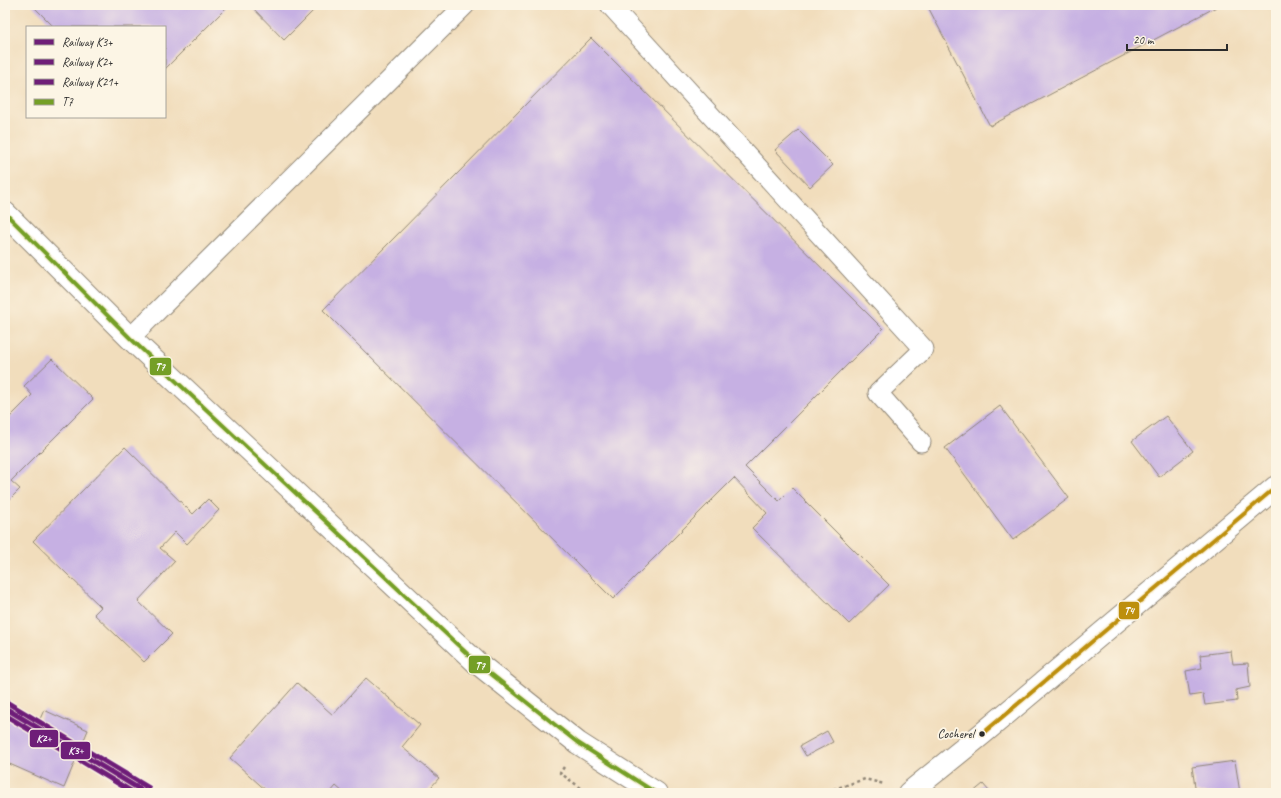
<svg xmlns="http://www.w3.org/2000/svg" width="1281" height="798" font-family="Caveat,sans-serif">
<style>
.building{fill:#c6b0e3}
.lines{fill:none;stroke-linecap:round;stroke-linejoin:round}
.service-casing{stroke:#8e8474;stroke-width:21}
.tertiary-casing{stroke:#8e8474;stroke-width:24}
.path{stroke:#8e8474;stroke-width:2.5;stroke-dasharray:3 3;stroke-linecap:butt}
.service{stroke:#fff;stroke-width:19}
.tertiary{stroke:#fff;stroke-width:22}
.bus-1-casing{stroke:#fcf5e5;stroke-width:7}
.bus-2-casing{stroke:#fcf5e5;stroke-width:7}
.bus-1{stroke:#749f26;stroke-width:4}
.bus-2{stroke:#bd8f0d;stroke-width:4}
.rail-1-casing{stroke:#fcf5e5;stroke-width:8}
.rail-2-casing{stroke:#fcf5e5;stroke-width:8}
.rail-3-casing{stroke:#fcf5e5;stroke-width:8}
.rail-1{stroke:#6e1e78;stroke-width:5}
.rail-2{stroke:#6e1e78;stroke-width:5}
.rail-3{stroke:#6e1e78;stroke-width:5}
.bus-dot{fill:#2b2b2b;stroke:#fcf5e5;stroke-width:1.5}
.labels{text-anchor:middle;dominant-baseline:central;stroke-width:3.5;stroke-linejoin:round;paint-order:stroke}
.bus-label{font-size:13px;fill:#2b2b2b;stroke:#fcf5e5;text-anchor:end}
.line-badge{stroke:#fcf5e5;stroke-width:1.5}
.badge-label{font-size:11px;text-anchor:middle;font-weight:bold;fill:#fff}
</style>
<rect width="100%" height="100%" fill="#fcf5e5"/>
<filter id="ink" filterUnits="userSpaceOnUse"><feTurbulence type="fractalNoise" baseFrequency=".025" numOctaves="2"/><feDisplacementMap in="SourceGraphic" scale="8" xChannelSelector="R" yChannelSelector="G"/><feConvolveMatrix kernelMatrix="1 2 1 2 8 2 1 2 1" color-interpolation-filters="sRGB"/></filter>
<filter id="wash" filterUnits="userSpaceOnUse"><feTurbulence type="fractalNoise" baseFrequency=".012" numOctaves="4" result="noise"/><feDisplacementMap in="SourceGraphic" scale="16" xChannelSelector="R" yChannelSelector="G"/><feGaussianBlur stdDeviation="0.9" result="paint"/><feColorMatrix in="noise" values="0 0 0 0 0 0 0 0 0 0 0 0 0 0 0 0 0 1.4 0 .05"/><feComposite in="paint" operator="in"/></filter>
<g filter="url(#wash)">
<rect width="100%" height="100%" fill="#f1ddbc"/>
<g id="blocks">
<path class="building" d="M32 5H229L165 69V27H54Z
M250 5H319L284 40Z
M927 5H1220L990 126Z
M591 38 883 329 745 467 779 501 792 488 889 585 849 624 752 528 767 513 734 478 613 599 323 310Z
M798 130 833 165 810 187 775 150Z
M52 359 93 399 11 481 20 489 5 504V422L32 395 24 386Z
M1000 406 1069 498 1013 540 945 448Z
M1166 416 1193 451 1159 477 1132 441Z
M125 447 193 514 208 499 219 510 187 544 175 532 160 548 175 561 138 601 172 634 144 662 94 614 101 607 33 541Z
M1231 651 1233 664 1248 663 1250 687 1236 690 1237 701 1205 705 1203 694 1190 696 1186 671 1202 668 1200 655Z
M366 678 420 725 402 747 439 778 426 793H344L336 786 330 793H269L230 758 297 683 333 715Z
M44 710 88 730 64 788 5 762V715L36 728Z
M827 731 833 742 806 756 800 746Z
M1235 761 1240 793H1196L1192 767Z
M983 784 989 791 986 793H972Z"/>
</g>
</g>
<g filter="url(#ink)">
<use href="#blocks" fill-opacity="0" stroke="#8e8474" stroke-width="1"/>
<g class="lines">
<defs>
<path id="service" d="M610 5 924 349 878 393 921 442
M130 338 465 5"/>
<path id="tertiary" d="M5 213 130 338 476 662 578 743 656 793
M909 793 982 734 1276 487"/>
</defs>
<use href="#service" class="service-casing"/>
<use href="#tertiary" class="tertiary-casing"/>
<path class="path" d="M564 767 560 773 588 793
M822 793 865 779 884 784"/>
<use href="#service" class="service"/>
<use href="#tertiary" class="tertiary"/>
<defs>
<path id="bus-1" d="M5 213 130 338 476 662 578 743 656 793"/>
<path id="bus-2" d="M982 734 1276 487"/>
</defs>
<use href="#bus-1" class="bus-1-casing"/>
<use href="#bus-2" class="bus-2-casing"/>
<use href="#bus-1" class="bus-1"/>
<use href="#bus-2" class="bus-2"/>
<defs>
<path id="rail-1" d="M5 708 146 793"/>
<path id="rail-2" d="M5 715 134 793"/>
<path id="rail-3" d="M8 703 149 788"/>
</defs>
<use href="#rail-1" class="rail-1-casing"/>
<use href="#rail-2" class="rail-2-casing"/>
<use href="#rail-3" class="rail-3-casing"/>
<use href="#rail-1" class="rail-1"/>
<use href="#rail-2" class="rail-2"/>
<use href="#rail-3" class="rail-3"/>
</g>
</g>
<circle class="bus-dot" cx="982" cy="734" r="3.5"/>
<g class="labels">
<g class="bus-label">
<text x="974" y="734">Cocherel</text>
</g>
</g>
<g class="line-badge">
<rect x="149" y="357" width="23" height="19" rx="4" fill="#749f26"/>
<rect x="1118" y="601" width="22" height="19" rx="4" fill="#bd8f0d"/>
<rect x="468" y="655" width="23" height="19" rx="4" fill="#749f26"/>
<rect x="29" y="729" width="30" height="19" rx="4" fill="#6e1e78"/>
<rect x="60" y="741" width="31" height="19" rx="4" fill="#6e1e78"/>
</g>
<g class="badge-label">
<text x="160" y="370">T7</text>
<text x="1129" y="614">T4</text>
<text x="480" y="669">T7</text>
<text x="44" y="742">K2+</text>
<text x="76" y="754">K3+</text>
</g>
<rect width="1281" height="798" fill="none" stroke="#fcf5e5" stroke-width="20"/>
<rect x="26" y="26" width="140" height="92" fill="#fcf5e5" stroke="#a8a49b"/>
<rect x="34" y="39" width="20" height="6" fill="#6e1e78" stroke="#a8a49b"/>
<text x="62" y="46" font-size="12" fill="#2b2b2b">Railway K3+</text>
<rect x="34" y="59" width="20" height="6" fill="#6e1e78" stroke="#a8a49b"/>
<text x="62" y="66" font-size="12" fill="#2b2b2b">Railway K2+</text>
<rect x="34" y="79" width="20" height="6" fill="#6e1e78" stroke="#a8a49b"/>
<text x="62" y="86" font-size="12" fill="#2b2b2b">Railway K21+</text>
<rect x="34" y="99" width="20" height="6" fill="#749f26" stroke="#a8a49b"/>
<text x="62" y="106" font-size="12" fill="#2b2b2b">T7</text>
<path d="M1127 44v6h100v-6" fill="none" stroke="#2b2b2b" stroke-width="2"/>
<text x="1133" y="44" font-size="12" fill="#2b2b2b" stroke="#fcf5e5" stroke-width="3" paint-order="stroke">20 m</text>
</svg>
